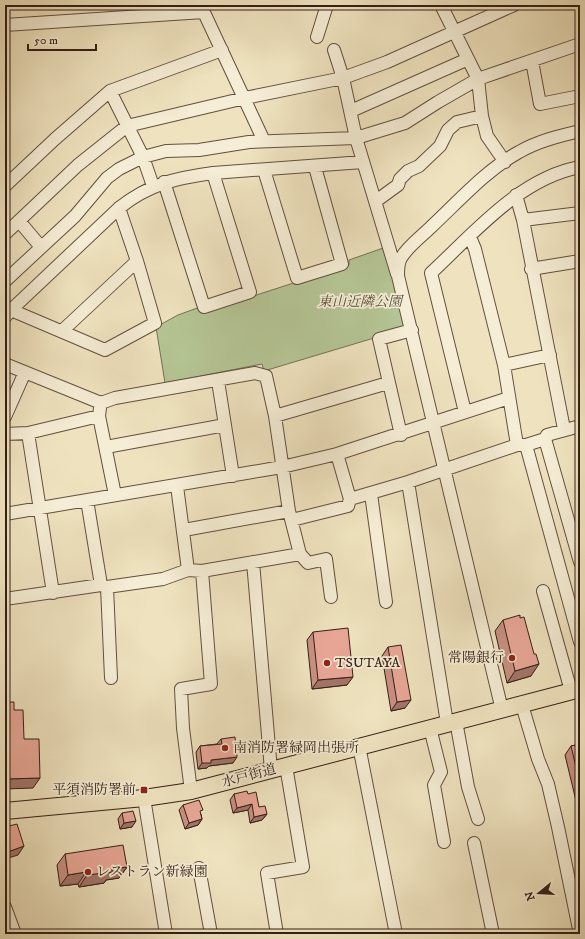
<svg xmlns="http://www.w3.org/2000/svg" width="585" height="939" font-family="'IM FELL DW Pica','Noto Serif JP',serif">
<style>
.green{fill:#b5c595;stroke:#747256}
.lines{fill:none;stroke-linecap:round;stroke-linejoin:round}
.minor-casing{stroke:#634f40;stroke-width:14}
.major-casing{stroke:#341e16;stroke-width:18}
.minor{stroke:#f5edd5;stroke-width:12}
.major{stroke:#efe3bf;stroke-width:16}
.wall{fill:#c89082;stroke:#341e16}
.shaded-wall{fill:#a3756a;stroke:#341e16}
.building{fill:#e9a797;stroke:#341e16}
.poi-dot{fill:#8f2418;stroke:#f5edd5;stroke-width:1.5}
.labels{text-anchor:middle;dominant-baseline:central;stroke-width:3.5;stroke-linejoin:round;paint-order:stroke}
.park-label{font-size:14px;font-style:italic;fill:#5b503c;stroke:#f5edd5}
.poi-label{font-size:14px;fill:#341e16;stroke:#f5edd5;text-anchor:start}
.street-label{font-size:14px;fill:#341e16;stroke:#f5edd5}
</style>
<rect width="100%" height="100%" fill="#efe3bf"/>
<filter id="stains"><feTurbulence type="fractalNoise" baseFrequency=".005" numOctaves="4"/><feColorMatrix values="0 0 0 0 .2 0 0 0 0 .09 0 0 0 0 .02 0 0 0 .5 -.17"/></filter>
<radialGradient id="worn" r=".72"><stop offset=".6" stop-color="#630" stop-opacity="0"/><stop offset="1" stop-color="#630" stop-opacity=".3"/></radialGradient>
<path class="green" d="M386 247 405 322 402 327 374 338 264 371 262 364 165 383 156 327 178 315 200 307 201 313 349 265V260Z"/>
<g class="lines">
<defs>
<path id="minor" d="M441 5 478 79 482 116 487 136 505 162
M201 6 264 141
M5 25 204 12
M317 37 327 5
M334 50 343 78 356 138 397 274
M532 61 540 104 580 96
M110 91 143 157 153 186
M351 111 468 59
M264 170 297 278 342 264 315 167
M164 182 204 307 250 292 213 173
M5 186 55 139 110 91 222 50
M516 195 523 220 564 429
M376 201 398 185 400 179 408 171 419 166 440 146 448 130 457 122 482 116
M523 220 580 213
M19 221 41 247
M5 234 78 165 127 126 245 98 343 78 387 62 514 5
M470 237 475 249 504 365 517 445
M531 269 580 261
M5 281 75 216 107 178 119 169 143 157 166 151 199 150 249 142 356 138 405 123 438 102 478 79 580 44
M11 310 105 350 155 323 137 261
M5 317 11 310 119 208C149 184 176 178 213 173L363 162
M62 331 137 261 119 208
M5 364 101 403 115 398 255 373 266 376 275 416 289 511 300 554 202 571 188 570 177 486
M504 365 550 355
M218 381 233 476
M100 408 99 416 115 495
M465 412 431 273C474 233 520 178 580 167
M275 416 388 383
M5 417 25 372
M28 433 53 593
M5 434 28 433 99 416
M401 435 379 339 412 330
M545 439 580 562
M526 445 580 642
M106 447 225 425
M408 482 447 723
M371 494 386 602
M350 499 408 482 517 445H526L545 439 547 435 580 426
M87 500 101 585
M5 514 282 467 337 454 509 398
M292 520 348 506 350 499 337 454
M184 530 289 511
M300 554 308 563 326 559 331 597
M253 562 271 770
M107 587 111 678
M543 591 571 691
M5 599 101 585 107 587 163 579 188 570
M522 705 538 759 548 784 558 827 580 934
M502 710 398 276C398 270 398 263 401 258 408 246 422 236 431 227 459 201 486 170 519 152 538 141 559 136 580 131
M456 721 468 787 478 819
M430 728 441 772 434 785 444 842
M359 746 396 934
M191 791 183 728 181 689 211 684 202 571
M144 798 166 934
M474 843 493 934
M199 868 211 934
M5 907 15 934
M277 934 267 873 303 867 286 766"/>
<path id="major" d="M5 811 144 798 191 791 580 689"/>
</defs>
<use href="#minor" class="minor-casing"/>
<use href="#major" class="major-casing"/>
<use href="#minor" class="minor"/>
<use href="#major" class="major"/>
</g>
<path class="wall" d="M503 620 531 676 507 683 495 631Z
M313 632 347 685 312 689 307 640Z
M388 647 405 708 391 711 382 656Z
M221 739 233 763 209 766 207 768 198 769 196 752 200 746 217 744Z
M579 740H580V804L577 805 565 755 571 746 576 745Z
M234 794H248L259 807 267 814 262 820 250 823 248 810 233 813 230 800Z
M183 805 201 814 202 819 198 825 185 829 179 810Z
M122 813 132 827 120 829 118 819Z
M65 854 127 867 119 878 106 880 104 883 79 887 78 884 60 886 57 865Z"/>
<path class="shaded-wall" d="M539 664 531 676 507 683 515 671Z
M353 677 347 685 312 689 318 680Z
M411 700 405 708 391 711 397 702Z
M237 757 233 763 209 766 207 768 198 769 202 763 211 760Z
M40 778 33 788 5 789V779Z
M252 804 248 810 233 813 237 808Z
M267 814 262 820 250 823 254 817Z
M202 819 198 825 185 829 189 823Z
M136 821 132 827 120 829 124 823Z
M24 846 18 855 5 859V853Z
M127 867 119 878 106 880 104 883 79 887 87 875 112 869Z
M86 872 78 884 60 886 68 875Z"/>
<path class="building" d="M520 615V618L524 617 534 654H536L539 664 515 671 503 620Z
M348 628 353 677 318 680 313 632Z
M401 645 411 700 397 702 388 647Z
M5 702H14V710H23L24 739H39L40 778 5 779Z
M235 737 237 757 211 760V763H202L200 746 222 744 221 739Z
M580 744V784L571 746Z
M247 791 248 794 256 792 259 807 265 806 267 814 254 817 252 804 237 808 234 794Z
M199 800 203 810 200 811 202 819 189 823 183 805Z
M133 811 136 821 124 823 122 813Z
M17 824 24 846 5 853V827Z
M123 845 127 867 112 869V872L87 875 86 872 68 875 65 854Z"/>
<g class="poi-dot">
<circle cx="512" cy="658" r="4"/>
<circle cx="327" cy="663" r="4"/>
<circle cx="225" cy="748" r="4"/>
<rect x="140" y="786" width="8" height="8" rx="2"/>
<circle cx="88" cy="872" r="4"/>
</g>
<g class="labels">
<g class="park-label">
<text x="360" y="302">東山近隣公園</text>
</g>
<g class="poi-label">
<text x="504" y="658" text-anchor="end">常陽銀行</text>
<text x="335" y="663">TSUTAYA</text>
<text x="233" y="748">南消防署緑岡出張所</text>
<text x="136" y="790" text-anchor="end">平須消防署前</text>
<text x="96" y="872">レストラン新緑園</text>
</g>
<g class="street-label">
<text transform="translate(249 776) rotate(-15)">水戸街道</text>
</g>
</g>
<rect width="585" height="939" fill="none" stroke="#efe3bf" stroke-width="20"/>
<rect x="6" y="6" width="573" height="927" fill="none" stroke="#341e16" stroke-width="2"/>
<rect x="10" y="10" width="565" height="919" fill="none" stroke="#341e16"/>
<g transform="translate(539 893) rotate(252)" stroke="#f5edd5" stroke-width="3" paint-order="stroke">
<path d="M0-3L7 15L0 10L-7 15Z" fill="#341e16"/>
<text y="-6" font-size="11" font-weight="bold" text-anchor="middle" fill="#341e16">N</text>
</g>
<path d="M28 44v6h68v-6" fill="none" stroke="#341e16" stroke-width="2"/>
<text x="34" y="44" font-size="12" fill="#341e16" stroke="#f5edd5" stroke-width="3" paint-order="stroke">50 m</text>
<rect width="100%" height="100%" filter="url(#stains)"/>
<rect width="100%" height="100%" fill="url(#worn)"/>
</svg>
